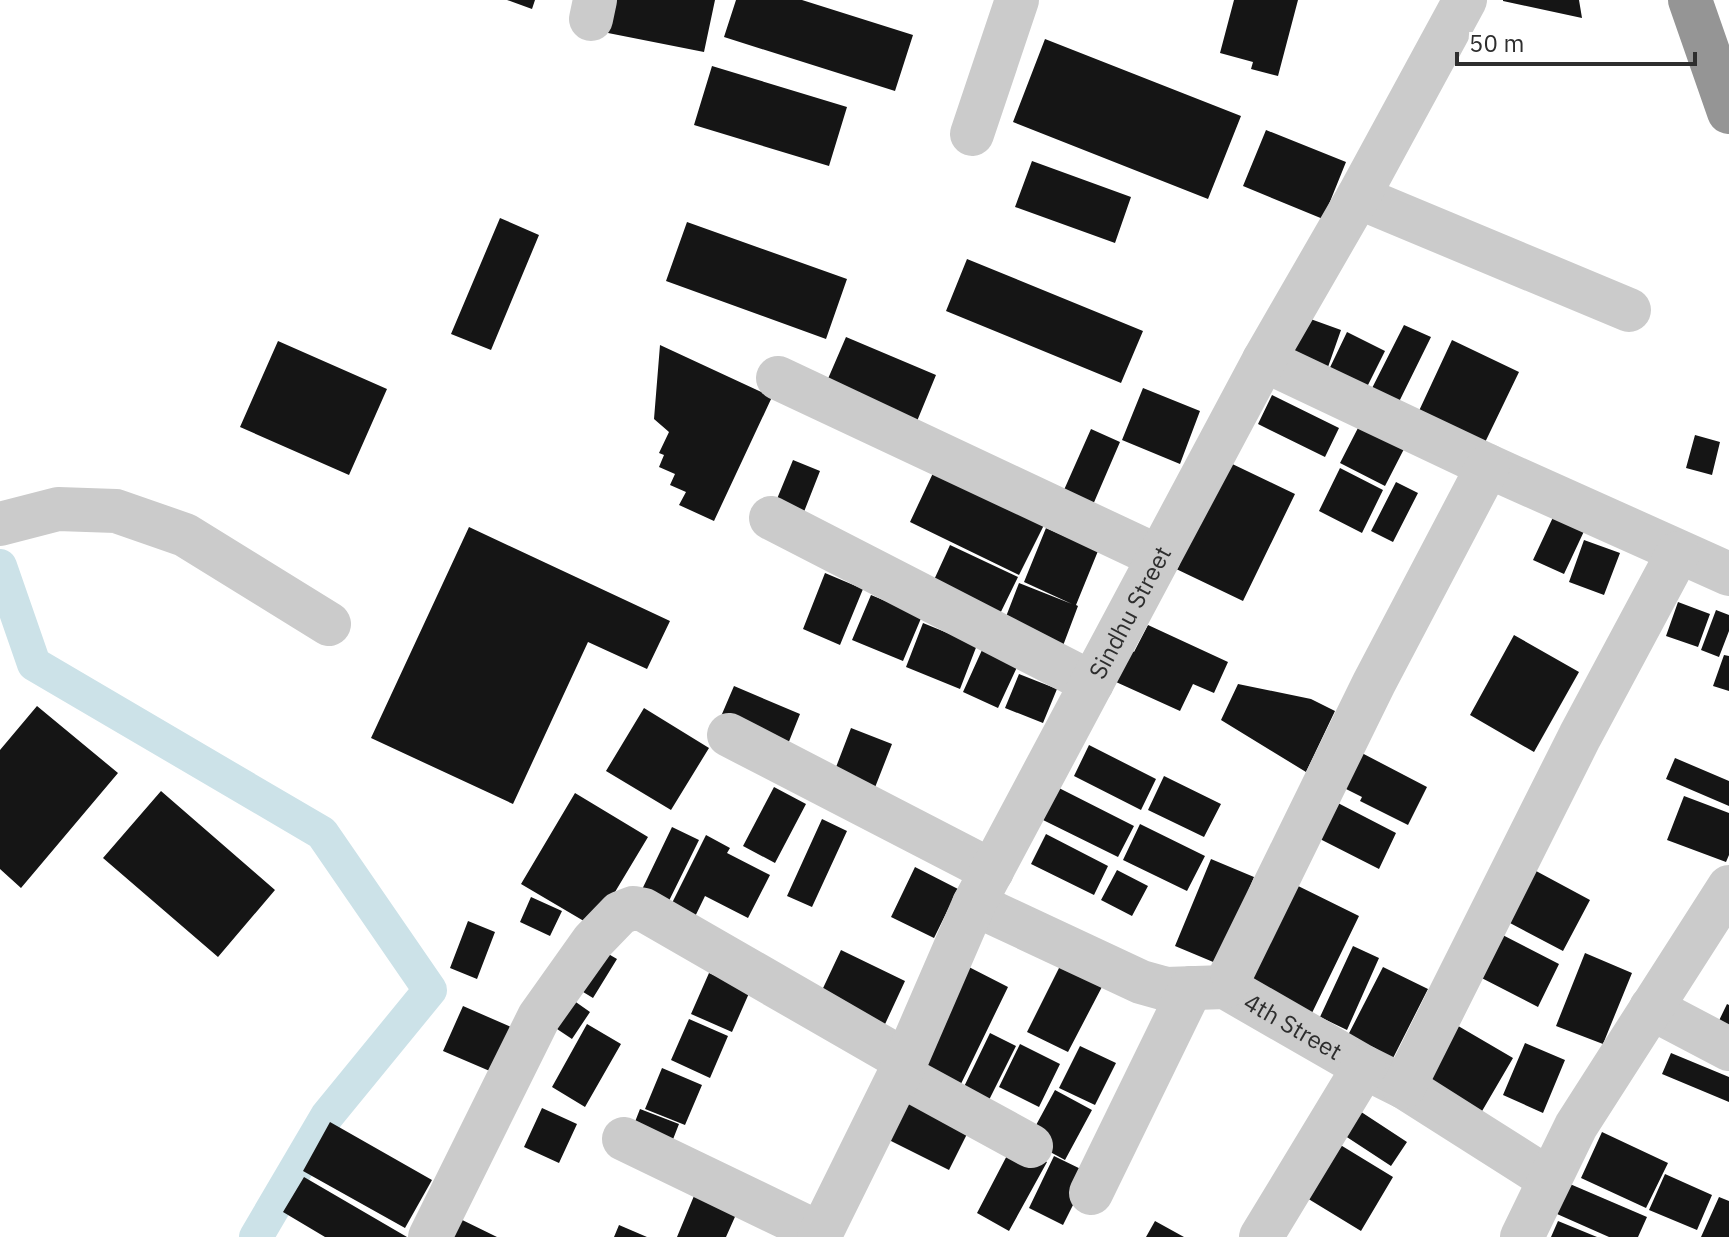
<svg xmlns="http://www.w3.org/2000/svg" width="1729" height="1237" font-family="'IBM Plex Sans',sans-serif">
<style>
.lines{fill:none;stroke-linecap:round;stroke-linejoin:round}
.canal{stroke:#cce2e8;stroke-width:34}
.building{fill:#151515}
.minor{stroke:#cbcbcb;stroke-width:44}
.highway{stroke:#959595;stroke-width:44}
.labels{text-anchor:middle;dominant-baseline:central;stroke-width:8;stroke-linejoin:round;paint-order:stroke}
.street-label{font-size:24px;fill:#2e2e2e;stroke:#fff}
</style>
<rect width="100%" height="100%" fill="#fff"/>
<g class="lines">
<path class="canal" d="M0 566 34 664 322 833 430 990 327 1116 256 1237"/>
</g>
<path class="building" d="M507 0H535L532 9Z
M614 0H715L704 52 608 33Z
M736 0H802L913 35 895 91 724 37Z
M1234 0H1298L1278 76 1251 69 1253 62 1220 53Z
M1503 0H1579L1582 18 1503 1Z
M1045 39 1241 116 1208 199 1013 122Z
M712 66 847 107 829 166 694 125Z
M1266 130 1346 162 1323 219 1243 186Z
M1032 161 1131 197 1115 243 1015 207Z
M500 218 539 235 491 350 451 334Z
M687 222 847 279 826 339 666 281Z
M967 259 1143 331 1121 383 946 311Z
M1305 317 1341 330 1328 367 1291 354Z
M1404 325 1431 337 1393 414 1366 400Z
M1347 332 1385 351 1360 401 1323 382Z
M846 337 936 375 915 426 824 388Z
M1452 340 1519 372 1477 459 1411 428Z
M278 341 387 389 349 475 240 427Z
M660 345 772 397 714 521 679 505 686 492 670 485 675 474 659 467 664 455 659 453 669 432 654 419Z
M1143 388 1200 411 1180 464 1122 440Z
M1272 395 1339 428 1325 457 1258 424Z
M1359 426 1404 449 1385 486 1340 463Z
M1091 429 1120 442 1086 521 1056 508Z
M1695 435 1720 442 1712 475 1686 468Z
M793 460 820 471 800 522 772 511Z
M1224 460 1295 494 1243 601 1172 567Z
M1340 468 1383 490 1362 533 1319 511Z
M934 471 1044 525 1019 575 910 522Z
M1396 482 1418 493 1393 542 1371 531Z
M1555 513 1586 527 1564 574 1533 560Z
M469 527 670 621 647 669 588 642 513 804 371 738Z
M1046 528 1098 551 1076 605 1078 606 1061 651 1002 627 1019 583 1072 604 1024 582Z
M1584 540 1620 553 1604 595 1569 582Z
M950 545 1018 577 995 624 928 593Z
M825 573 863 589 840 645 803 629Z
M871 595 922 616 903 661 852 640Z
M1678 602 1710 614 1698 647 1666 636Z
M1716 610 1729 615V631L1719 657 1701 650Z
M923 623 977 645 960 689 906 667Z
M1148 625 1228 662 1214 693 1193 684 1180 711 1116 682 1131 650 1134 652Z
M1514 635 1579 672 1534 752 1470 715Z
M982 650 1018 665 998 708 963 692Z
M1724 655 1729 656V691L1713 686Z
M1019 674 1057 689 1043 723 1005 708Z
M1238 684 1311 699 1335 711 1306 772 1221 720Z
M734 686 800 714 786 749 719 721Z
M37 706 118 773 21 888 0 869V750Z
M644 708 709 748 671 810 606 771Z
M851 728 892 744 874 790 833 775Z
M1089 745 1156 779 1141 810 1074 776Z
M1358 751 1427 787 1408 825 1360 801 1362 797 1340 786Z
M1675 758 1729 781V806L1666 779Z
M1164 776 1221 804 1204 837 1148 810Z
M774 787 806 804 775 863 743 846Z
M1059 788 1134 826 1118 857 1043 820Z
M161 791 275 890 218 957 103 858Z
M575 793 648 837 594 927 521 884Z
M1684 796 1729 813V855L1726 862 1667 840Z
M1336 802 1396 833 1379 869 1318 838Z
M822 819 847 831 812 907 787 896Z
M1140 824 1205 856 1187 891 1123 860Z
M672 827 699 840 662 915 636 902Z
M1046 834 1108 866 1094 895 1031 864Z
M706 835 730 848 727 853 770 875 748 918 705 896 690 927 666 915Z
M1211 859 1254 877 1218 964 1175 946Z
M1521 863 1590 900 1563 951 1493 914Z
M915 867 958 889 934 938 891 917Z
M1117 870 1148 886 1132 916 1101 900Z
M1288 881 1359 916 1311 1015 1240 980Z
M531 897 562 911 550 936 520 922Z
M468 921 495 932 477 979 450 968Z
M1489 928 1559 964 1538 1007 1468 971Z
M593 945 617 959 593 998 570 984Z
M1353 946 1379 958 1347 1030 1320 1017Z
M841 950 905 981 880 1035 816 1003Z
M1585 953 1632 973 1603 1044 1556 1026Z
M1062 962 1104 983 1068 1052 1027 1032Z
M965 965 1008 987 958 1090 915 1068Z
M1383 967 1428 989 1389 1066 1344 1043Z
M709 973 750 991 732 1032 691 1014Z
M563 993 590 1012 572 1039 545 1021Z
M1727 1004 1729 1005V1041L1713 1033Z
M463 1006 511 1027 492 1072 443 1051Z
M689 1019 728 1036 710 1078 671 1060Z
M1448 1020 1513 1058 1478 1118 1413 1080Z
M587 1024 621 1044 585 1107 552 1087Z
M990 1033 1016 1046 985 1108 960 1095Z
M1525 1043 1565 1060 1543 1113 1503 1095Z
M1020 1044 1060 1064 1039 1107 999 1087Z
M1080 1046 1116 1063 1095 1105 1059 1088Z
M1671 1053 1729 1077V1102L1662 1074Z
M662 1068 702 1085 685 1125 645 1109Z
M1055 1090 1092 1110 1065 1160 1028 1140Z
M895 1093 969 1130 949 1170 875 1133Z
M1346 1102 1407 1142 1391 1166 1330 1126Z
M542 1108 577 1124 559 1163 524 1147Z
M640 1109 679 1124 670 1147 631 1132Z
M330 1122 432 1180 405 1228 303 1171Z
M1602 1132 1668 1163 1646 1208 1581 1178Z
M1329 1138 1393 1177 1361 1231 1297 1192Z
M1013 1144 1047 1162 1009 1231 977 1213Z
M1054 1156 1089 1173 1063 1225 1029 1208Z
M1665 1174 1712 1195 1697 1230 1649 1210Z
M304 1177 407 1237H325L283 1212Z
M1570 1184 1647 1217 1638 1237H1609L1557 1214Z
M696 1191 738 1210 726 1237H677Z
M1719 1197 1729 1201V1237H1701Z
M450 1214 497 1237H439Z
M1155 1221 1184 1237H1146Z
M1558 1221 1597 1237H1551Z
M619 1225 647 1237H614Z"/>
<g class="lines">
<g class="minor">
<path d="M591 19 595 0"/>
<path d="M972 134 1017 0"/>
<path d="M1358 197 1629 310"/>
<path d="M1264 360 1488 466 1729 574"/>
<path d="M778 378 1159 557"/>
<path d="M771 518 1092 683"/>
<path d="M0 524 58 509 116 511 185 535 329 624"/>
<path d="M729 735 992 871"/>
<path id="s1" d="M974 904 1141 982 1166 989 1225 987 1364 1067 1404 1087 1549 1179"/>
<path d="M1225 987 1374 683 1488 466"/>
<path d="M1651 1008 1729 1049"/>
<path d="M899 1074 1031 1146"/>
<path d="M1404 1087 1580 736 1678 553"/>
<path d="M624 1139 821 1234"/>
<path d="M1091 1193 1191 988"/>
<path d="M430 1237 539 1017 593 941 620 913 633 908 644 910 906 1061"/>
<path id="s2" d="M819 1237 906 1061 974 904 1264 360 1358 197 1465 0"/>
<path d="M1261 1237 1364 1067"/>
<path d="M1522 1237 1576 1126 1729 887"/>
</g>
<path class="highway" d="M1690 0 1729 112"/>
</g>
<g class="labels">
<g class="street-label">
<text stroke="none"><textPath href="#s2" startOffset="698">Sindhu Street</textPath></text>
<text stroke="none"><textPath href="#s1" startOffset="348">4th Street</textPath></text>
</g>
</g>
<path d="M1457 52v12h238v-12" fill="none" stroke="#2e2e2e" stroke-width="4"/>
<text x="1469" y="52" font-size="24" fill="#2e2e2e" stroke="#ffffff" stroke-width="6" paint-order="stroke">50 m</text>
</svg>
